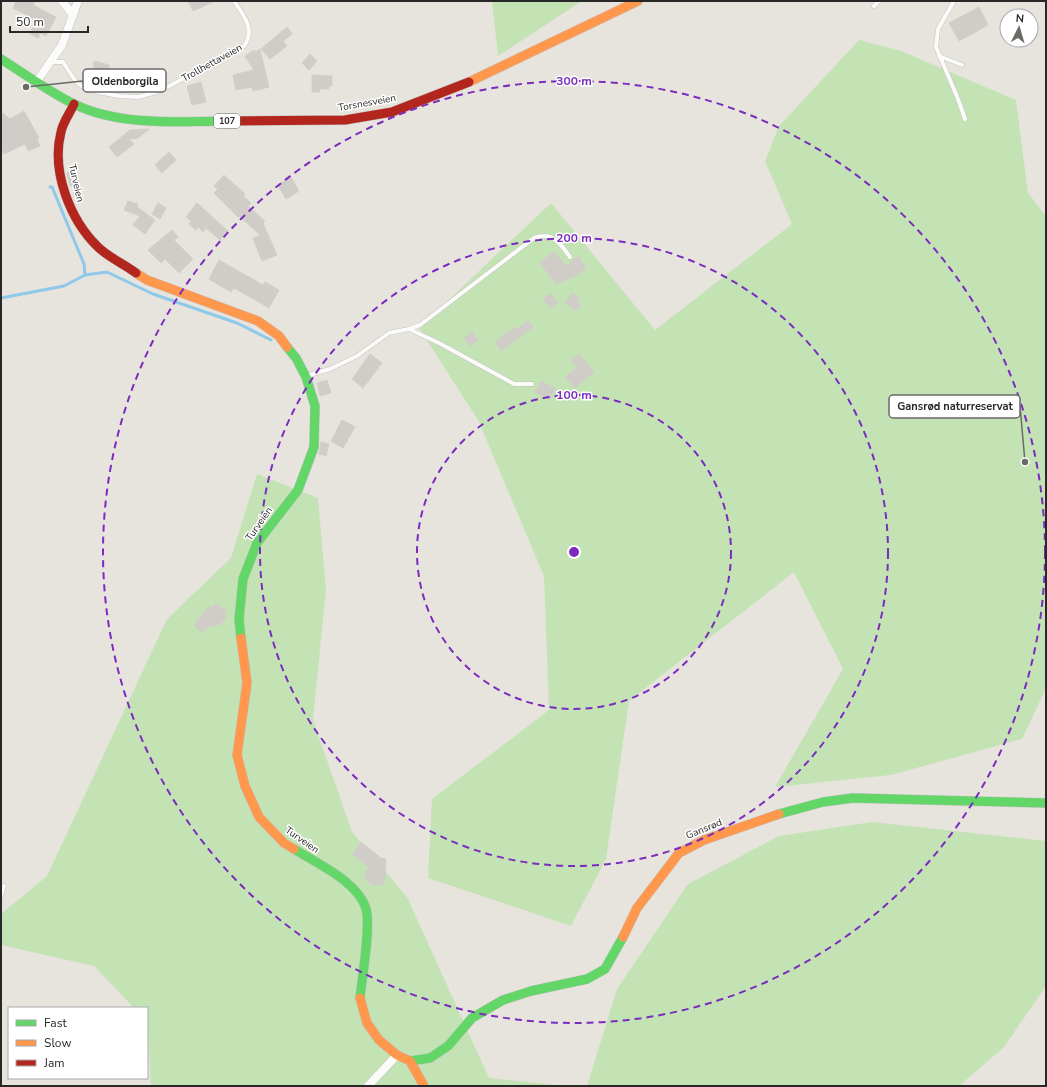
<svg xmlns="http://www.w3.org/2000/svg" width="1047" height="1087" font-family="'Nunito Sans',sans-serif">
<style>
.green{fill:#c4e3b5}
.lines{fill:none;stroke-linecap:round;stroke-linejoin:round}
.stream{stroke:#8fc9ea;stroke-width:3}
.building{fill:#d0cdc8;stroke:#d2cfc9}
.lane-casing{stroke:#c4c3c3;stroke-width:5}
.street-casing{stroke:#c4c3c3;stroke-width:9}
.fast-casing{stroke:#c4c3c3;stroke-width:10}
.slow-casing{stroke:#c4c3c3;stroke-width:10}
.jam-casing{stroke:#c4c3c3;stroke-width:10}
.lane{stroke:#fbfbfa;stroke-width:4}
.street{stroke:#fbfbfa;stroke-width:8}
.fast{stroke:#63d668;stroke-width:9}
.slow{stroke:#ff974d;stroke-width:9}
.jam{stroke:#b3261e;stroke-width:9}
.ring{fill:none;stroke:#7b2cbf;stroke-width:2;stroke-dasharray:7 5}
.labels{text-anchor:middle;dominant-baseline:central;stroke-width:3;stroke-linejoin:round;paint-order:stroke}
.shield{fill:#fff;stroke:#686868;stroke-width:1}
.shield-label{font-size:9px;font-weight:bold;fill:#282828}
.street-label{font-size:10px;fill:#282828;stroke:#fff}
.centre{fill:#7b2cbf;stroke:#fff;stroke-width:2}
.ring-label{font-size:12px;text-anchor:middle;font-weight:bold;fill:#7b2cbf;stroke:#fff;stroke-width:3;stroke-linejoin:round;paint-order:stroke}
.leader{fill:none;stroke:#6b6a67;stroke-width:1.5}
.callout-dot{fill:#6b6a67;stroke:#fff;stroke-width:1.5}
.callout{fill:#fff;stroke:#6b6a67;stroke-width:1.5}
.callout-label{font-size:11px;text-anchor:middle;font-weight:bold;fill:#282828}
</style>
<rect width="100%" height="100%" fill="#e7e4dd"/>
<path class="green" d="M492 1H582L498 56Z
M859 40 901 51 1016 100 1028 193 1046 216V688L1022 739 891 775 775 787 843 669 794 572 629 701 606 859 571 926 428 878 432 799 549 710 544 576 478 420 419 328 551 203 655 330 792 224 765 161 779 126Z
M257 474 318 498 326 590 313 720 352 832 407 897 489 1078 565 1086H151L147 1008H134L94 966 1 945V914L47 876 167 619 231 558Z
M872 822 1046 841V986L1004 1047 959 1086H587L617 989 688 884 779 836Z"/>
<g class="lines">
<path class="stream" d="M50 187H52L84 264 85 275
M1 298 64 286 85 275 107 272 153 294 237 323 271 340"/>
</g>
<path class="building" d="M16 1H35L33 5 56 17 46 36 40 33 38 38 30 34 36 20 13 8Z
M188 1H215L193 11Z
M979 7 988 25 959 41 949 23Z
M287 27 292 34 283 41 287 46 270 59 261 49Z
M260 49 269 87 253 91 252 87 236 90 233 75 254 70 245 56 254 50 256 52Z
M310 54 317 61 309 70 302 63Z
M94 61 109 65 107 73 93 70Z
M312 75 332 76V86H329V89H320V92H312Z
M201 82 206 102 192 105 187 86Z
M24 111 39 138 37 139 40 146 28 151 25 144 4 154 1 148V112L10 119Z
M149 129 138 138 129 139 134 144 117 157 109 147 130 130Z
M169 152 176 160 162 173 155 165Z
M74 170 79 182 70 186 67 173Z
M224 175 245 194 243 196 251 203 248 206 265 221 263 223 277 255 262 261 253 238 260 235 239 216 238 217 214 193 218 189 214 186Z
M291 177 299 191 286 199 278 185Z
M128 201 138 204 137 207 155 220 145 234 133 225 140 216 124 210Z
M158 203 166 208 160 219 152 214Z
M197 203 228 231 220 240 206 228 203 232 198 227 196 230 189 224 191 221 186 217Z
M172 230 178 237 174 240 193 259 179 273 165 259 161 263 148 250Z
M554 251 566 266 578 256 586 267 579 274 556 284 540 263Z
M219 260 263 285 265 282 279 290 269 308 234 288 231 292 209 279Z
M550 293 558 302 550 308 543 299Z
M573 293 580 300 578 302 581 305 575 311 565 302Z
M528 320 533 327 502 351 495 342 508 332 516 327 517 329Z
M472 332 478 340 470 346 464 338Z
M370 354 382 363 363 388 352 379Z
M579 354 594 372 575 388 565 377 577 367 571 360Z
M327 380 331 393 320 396 317 383Z
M541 381 555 388 550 399 535 392Z
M342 420 355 427 343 448 331 441Z
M321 442 329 444 326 456 319 454Z
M216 603 226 611 224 614 227 616 219 626 216 624 213 628 210 625 202 633 194 625 209 606 212 608Z
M361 842 381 858 386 859 385 881 382 885H372L363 877 367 873 365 871 369 867 352 854Z"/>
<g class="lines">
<defs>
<path id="lane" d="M954 1 938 29 936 47 958 99 965 119
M874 6 879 1
M939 56 962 65
M51 62H63L76 82 87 90 119 96 138 97 160 91 244 46C256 30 243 14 234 1
M409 329 420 325 534 238C553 231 560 243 570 257
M306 376 330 369 357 356 389 333 409 329 439 343 514 384H532
M1 896 4 886"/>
<path id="street" d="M62 1 73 15
M37 81 62 45 78 1
M368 1086 397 1055"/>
<path id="fast" d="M1 59C25 74 49 92 74 104 118 126 180 122 228 121
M241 638 239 619 243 579 257 543 298 490 314 447 315 406 306 377 296 358 287 347
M779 814 823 802 853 798 1046 803
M294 849C316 863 359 882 366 909 371 927 362 978 360 998
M410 1061 430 1058 448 1046 472 1018 503 1000 531 991 587 979 605 969 623 937"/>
<path id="slow" d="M469 82 638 1
M136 273 147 280 258 321 279 336 287 347
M241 638 247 683 237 755 245 786 259 817 284 843 294 849
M623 937 637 908 679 853 704 840 779 814
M360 998 367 1023 379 1040 397 1055 410 1061 424 1086"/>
<path id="jam" d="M74 104C70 113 63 122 61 132 51 171 70 220 98 247 108 257 124 264 136 273
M228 121 345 120 392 112 469 82"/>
</defs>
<use href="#lane" class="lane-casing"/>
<use href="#street" class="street-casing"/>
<use href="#fast" class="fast-casing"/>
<use href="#slow" class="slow-casing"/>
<use href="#jam" class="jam-casing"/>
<use href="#lane" class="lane"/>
<use href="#street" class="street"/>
<use href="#fast" class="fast"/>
<use href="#slow" class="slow"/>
<use href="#jam" class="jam"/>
</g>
<g class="ring">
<circle cx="574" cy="552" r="157"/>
<circle cx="574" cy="552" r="314"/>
<circle cx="574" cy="552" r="471"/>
</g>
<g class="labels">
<rect class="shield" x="214" y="114" width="26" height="14" rx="3"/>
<g class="shield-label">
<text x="227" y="121">107</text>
</g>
<g class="street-label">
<text transform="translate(212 63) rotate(-29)">Trollhettaveien</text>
<text transform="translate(367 103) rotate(-10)">Torsnesveien</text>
<text transform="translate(76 183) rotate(77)">Turveien</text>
<text transform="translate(259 524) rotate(-55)">Turveien</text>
<text transform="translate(704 829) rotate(-22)">Gansrød</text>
<text transform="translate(302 840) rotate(35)">Turveien</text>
</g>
</g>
<circle cx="574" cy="552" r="6" class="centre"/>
<g class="ring-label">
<text x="574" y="85">300 m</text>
<text x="574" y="242">200 m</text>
<text x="574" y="399">100 m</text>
</g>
<path class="leader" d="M26 87L83 81M1025 462L1020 406"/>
<g class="callout-dot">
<circle cx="26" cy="87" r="4"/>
<circle cx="1025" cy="462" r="4"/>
</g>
<g class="callout">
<rect x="83" y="69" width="83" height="23" rx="4"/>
<rect x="889" y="395" width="131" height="23" rx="4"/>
</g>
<g class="callout-label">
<text x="125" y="85">Oldenborgila</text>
<text x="955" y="410">Gansrød naturreservat</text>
</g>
<rect width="1047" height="1087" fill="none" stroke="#282828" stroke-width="4"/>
<rect x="8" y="1007" width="140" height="72" fill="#ffffff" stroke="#a9a9a9"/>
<rect x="16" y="1020" width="20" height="6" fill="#63d668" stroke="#a9a9a9"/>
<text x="44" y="1027" font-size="12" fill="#282828">Fast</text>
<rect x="16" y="1040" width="20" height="6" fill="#ff974d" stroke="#a9a9a9"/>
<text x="44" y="1047" font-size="12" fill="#282828">Slow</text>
<rect x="16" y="1060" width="20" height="6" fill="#b3261e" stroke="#a9a9a9"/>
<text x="44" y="1067" font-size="12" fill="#282828">Jam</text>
<g transform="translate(1019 28) rotate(5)"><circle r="19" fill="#ffffff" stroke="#a9a9a9"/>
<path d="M0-3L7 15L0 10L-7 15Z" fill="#6b6a67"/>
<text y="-6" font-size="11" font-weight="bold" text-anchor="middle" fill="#282828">N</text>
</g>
<path d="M10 26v6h78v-6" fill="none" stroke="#282828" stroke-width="2"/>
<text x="16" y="26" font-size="12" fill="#282828" stroke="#ffffff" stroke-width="3" paint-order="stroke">50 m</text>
</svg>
